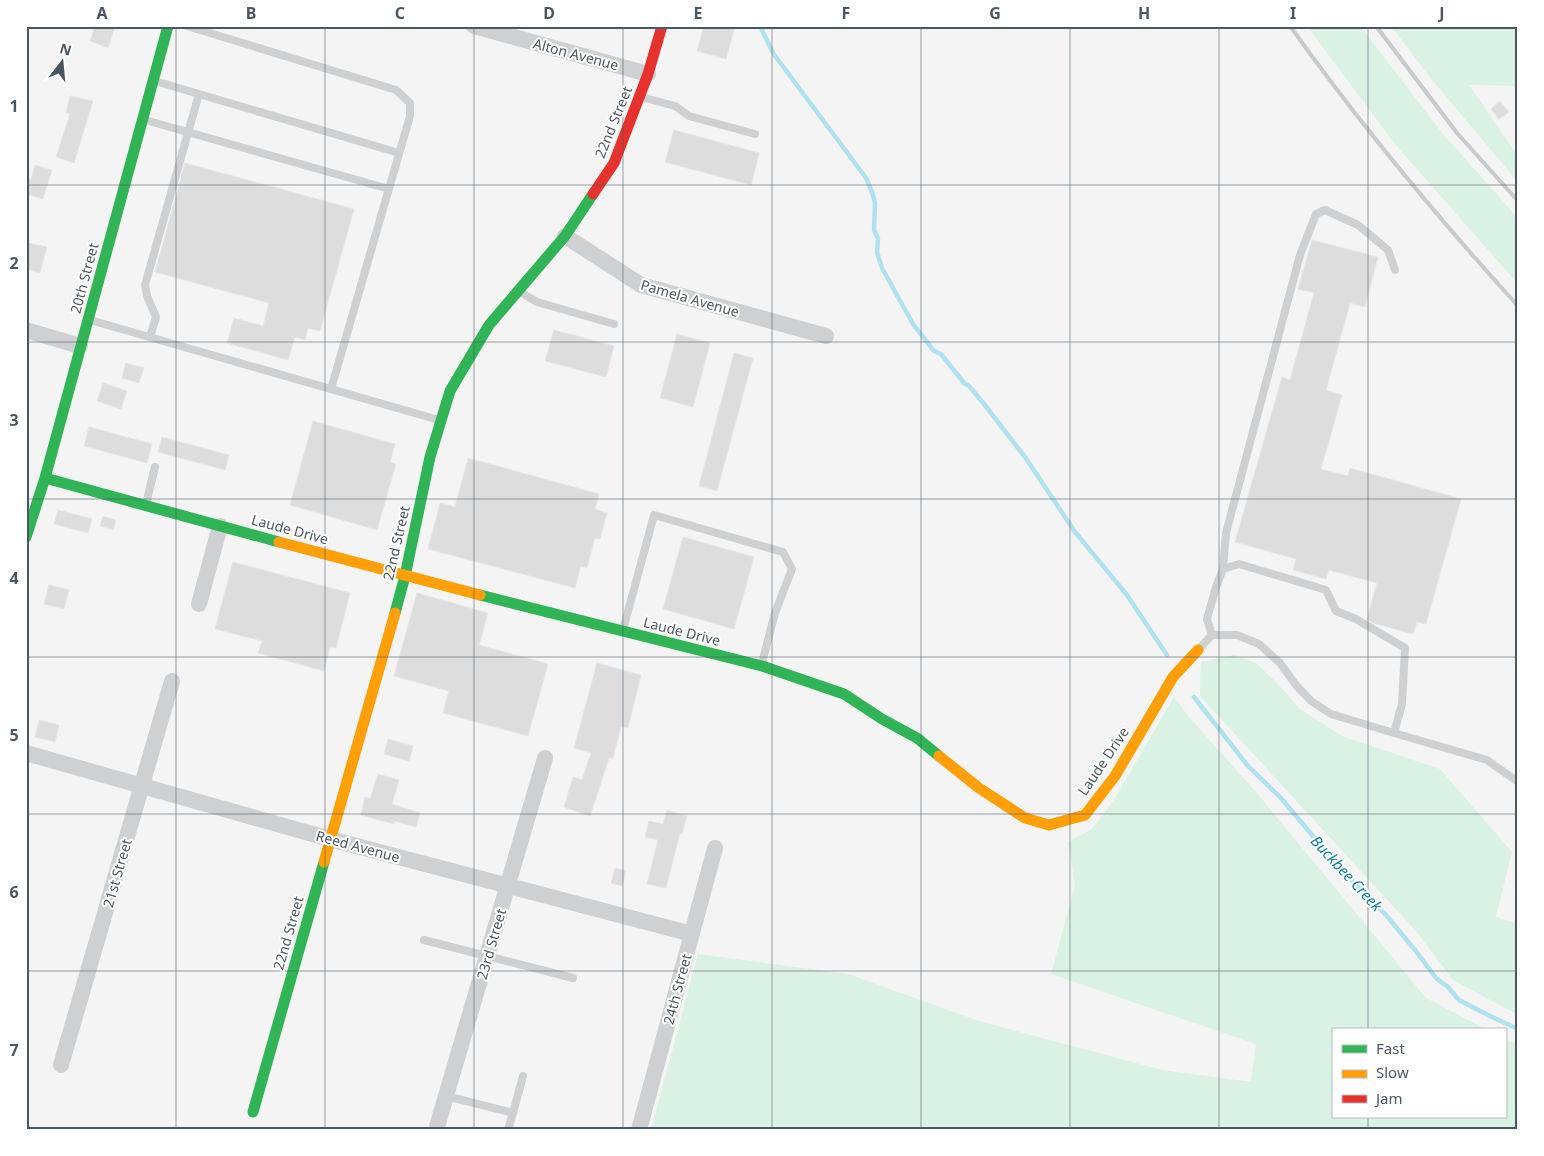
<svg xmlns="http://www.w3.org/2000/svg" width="1544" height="1156" font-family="'Noto Sans',sans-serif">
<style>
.green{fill:#d9f2e3}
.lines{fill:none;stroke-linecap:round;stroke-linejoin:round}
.stream{stroke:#aee2f0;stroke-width:4.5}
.building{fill:#ddddde;stroke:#e5e6e7}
.lane{stroke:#ced0d2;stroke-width:8}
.street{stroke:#ced0d2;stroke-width:16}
.fast{stroke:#30b455;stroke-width:11}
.slow{stroke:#ff9f0a;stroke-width:11}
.jam{stroke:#e5322d;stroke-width:11}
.rail{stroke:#c9cacc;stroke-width:4}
.grid{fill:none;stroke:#4a5661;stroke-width:1;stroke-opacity:0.55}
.labels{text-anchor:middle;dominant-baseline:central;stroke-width:4;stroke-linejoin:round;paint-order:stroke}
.street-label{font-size:14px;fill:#4a5661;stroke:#fff}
.water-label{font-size:15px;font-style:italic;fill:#0c7c9b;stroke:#fff}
.neatline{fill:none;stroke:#4a5661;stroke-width:2}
.grid-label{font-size:16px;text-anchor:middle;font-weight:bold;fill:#4a5661}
</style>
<rect width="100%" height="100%" fill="#f4f4f4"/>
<path class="green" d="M1307 26H1360L1443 134 1518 218V284L1395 144Z
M1391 26H1518V86L1469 85 1518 156V182L1432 80Z
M1234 655 1256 663 1275 681 1300 709 1342 736 1440 769 1512 852 1496 917 1518 924V1015L1453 980 1416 931 1200 696 1201 662Z
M1174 697 1189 717 1256 792 1426 998 1487 1030H1333V1117H1505V1039L1518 1045V1130H1512L1508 1126V1130H651L698 954 848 974 979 1021 1162 1070 1251 1082 1256 1044 1051 974 1075 885 1068 842 1092 829 1114 800Z"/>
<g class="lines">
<path class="stream" d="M760 26 773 53 866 178 872 192 875 203 874 230 878 239 877 252 882 268 913 324 934 351 941 354 964 383 969 386 984 404 1025 457 1075 532 1127 595 1167 655
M1194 697 1248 766 1280 797 1340 868 1386 915 1415 950 1436 978 1448 987 1459 1000 1490 1016 1518 1029"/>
</g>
<path class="building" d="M95 26H105L114 29 108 48 90 41Z
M704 26H735L726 59 697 51Z
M70 96 93 101 74 163 56 157 70 114 66 113Z
M1500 101 1509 112 1499 119 1491 109Z
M674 130 759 153 751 185 665 162Z
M185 163 354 209 320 331 308 328 305 340 295 337 288 360 227 343 234 318 263 326 269 303 155 272Z
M35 165 52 170 43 199 26 194V178L31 179Z
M1312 240 1378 257 1365 307 1350 303 1326 390 1342 395 1321 469 1348 476 1350 468 1461 499 1426 624 1417 622 1413 634 1373 623 1367 619 1377 583 1329 570 1326 579 1293 570 1296 559 1235 542 1282 377 1290 380 1314 293 1298 289Z
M29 243 47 247 40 273 26 269V252Z
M554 330 614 346 606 377 545 361Z
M677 334 710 343 693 407 660 398Z
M734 353 753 358 717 491 699 486Z
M126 363 144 368 139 383 122 378Z
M103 383 127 391 121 409 97 401Z
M313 421 395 444 390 462 396 464 377 530 290 505Z
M89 427 152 444 147 463 84 446Z
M162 437 229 455 225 470 158 452Z
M468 458 599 494 595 509 607 513 600 539 595 538 587 568 581 566 575 588 428 549 440 503 455 507Z
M58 510 92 519 88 533 54 524Z
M103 516 116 520 113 530 100 526Z
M683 537 754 557 734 629 663 609Z
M233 562 350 593 336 648 330 647 324 671 258 653 262 641 215 629Z
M49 585 69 590 64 609 44 604Z
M417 593 488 613 479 645 548 664 528 736 443 713 449 691 394 676Z
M597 663 641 675 628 728 621 726 613 758H609L590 816 564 807 573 777 582 780 591 753 574 748Z
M39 720 59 725 55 742 35 737Z
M388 739 413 746 409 761 384 754Z
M378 774 399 780 392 804 420 813 416 827 395 821 394 824 361 815 365 797 370 799Z
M667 810 687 816 682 834 680 833 666 888 647 884 658 840 645 837 649 821 663 824Z
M615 868 626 871 622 886 611 883Z"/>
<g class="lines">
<path class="lane" d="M187 26 396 90 410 103V116L331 389
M155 81 399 153
M641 97 675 106 689 116 755 134
M145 120 389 189
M520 292 537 302 614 324
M90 320 439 420
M150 337 156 317 147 296 145 285 199 94
M146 504 155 467
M1223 569 1226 533 1300 255 1316 214 1325 210 1358 225 1388 250 1395 270
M623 630 654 515 783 552 792 569 775 613 762 663
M1199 649 1212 635H1237L1259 644 1280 663 1296 685 1311 701 1331 714 1394 733 1402 704 1405 648 1356 619 1336 611 1326 590 1239 564 1223 569 1216 587 1207 619 1212 635
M1394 733 1487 760 1518 782
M424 940 573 978
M446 1096 513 1113 523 1076
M508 1130 513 1113"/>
<path class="street" d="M474 26 648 74
M565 236 641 285 826 336
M26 330 80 346
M199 604 220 526
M26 753 330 839 692 934
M61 1065 172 681
M436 1130 545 758
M639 1130 715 848"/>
<path class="fast" d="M45 478 279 542
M26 537 45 478 168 26
M480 595 762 666 844 694 882 719 917 738 939 756
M395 613 405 576 430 457 450 391 489 325 565 236 593 194
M253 1112 324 862"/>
<path class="slow" d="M279 542 480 595
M939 756 979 788 1025 818 1049 825 1085 815 1115 776 1173 677 1198 650
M324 862 395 613"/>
<path class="jam" d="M593 194 614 163 648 74 662 26"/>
<path class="rail" d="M1290 26C1360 124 1437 217 1518 306
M1376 26 1457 133 1518 201"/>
</g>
<path class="grid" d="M176 26V1130M325 26V1130M474 26V1130M623 26V1130M772 26V1130M921 26V1130M1070 26V1130M1219 26V1130M1368 26V1030M26 185H1518M26 342H1518M26 499H1518M26 657H1518M26 814H1518M26 971H1518M1368 1117V1130"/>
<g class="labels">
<g class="street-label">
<text transform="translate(576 54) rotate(15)">Alton Avenue</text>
<text transform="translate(613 122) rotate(-68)">22nd Street</text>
<text transform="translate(84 278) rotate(-75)">20th Street</text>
<text transform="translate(690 298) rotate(16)">Pamela Avenue</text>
<text transform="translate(290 529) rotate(15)">Laude Drive</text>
<text transform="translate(396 543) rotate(-77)">22nd Street</text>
<text transform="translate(682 631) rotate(14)">Laude Drive</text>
<text transform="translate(1103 761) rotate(-56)">Laude Drive</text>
<text transform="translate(358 846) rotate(15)">Reed Avenue</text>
<text transform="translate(117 873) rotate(-74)">21st Street</text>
<text transform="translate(288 933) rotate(-74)">22nd Street</text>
<text transform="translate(491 944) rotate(-74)">23rd Street</text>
<text transform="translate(677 989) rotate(-75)">24th Street</text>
</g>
<g class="water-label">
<text transform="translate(1347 873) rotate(47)">Buckbee Creek</text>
</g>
</g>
<rect width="1544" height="1156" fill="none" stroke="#ffffff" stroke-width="55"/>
<rect x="1332" y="1028" width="175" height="90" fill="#ffffff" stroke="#b7bbc0"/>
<rect x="1342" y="1045" width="25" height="8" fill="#30b455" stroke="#b7bbc0"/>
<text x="1376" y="1054" font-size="15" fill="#4a5661">Fast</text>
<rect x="1342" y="1070" width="25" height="8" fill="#ff9f0a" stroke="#b7bbc0"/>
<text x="1376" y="1078" font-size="15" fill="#4a5661">Slow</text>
<rect x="1342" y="1095" width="25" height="8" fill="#e5322d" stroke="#b7bbc0"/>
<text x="1376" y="1104" font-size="15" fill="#4a5661">Jam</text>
<g transform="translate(62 62) rotate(16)" stroke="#ffffff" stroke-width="4" paint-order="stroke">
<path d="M0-4L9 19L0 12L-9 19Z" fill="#4a5661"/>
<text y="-8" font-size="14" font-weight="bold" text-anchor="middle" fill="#4a5661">N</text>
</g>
<rect x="28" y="28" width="1488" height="1100" class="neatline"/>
<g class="grid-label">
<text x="102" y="19">A</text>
<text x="251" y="19">B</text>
<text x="400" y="19">C</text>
<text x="549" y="19">D</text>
<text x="698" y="19">E</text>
<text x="846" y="19">F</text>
<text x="995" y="19">G</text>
<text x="1144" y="19">H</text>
<text x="1293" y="19">I</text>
<text x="1442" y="19">J</text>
<text x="14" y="112">1</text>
<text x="14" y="269">2</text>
<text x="14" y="426">3</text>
<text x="14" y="584">4</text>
<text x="14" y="741">5</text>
<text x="14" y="898">6</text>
<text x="14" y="1056">7</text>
</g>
</svg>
